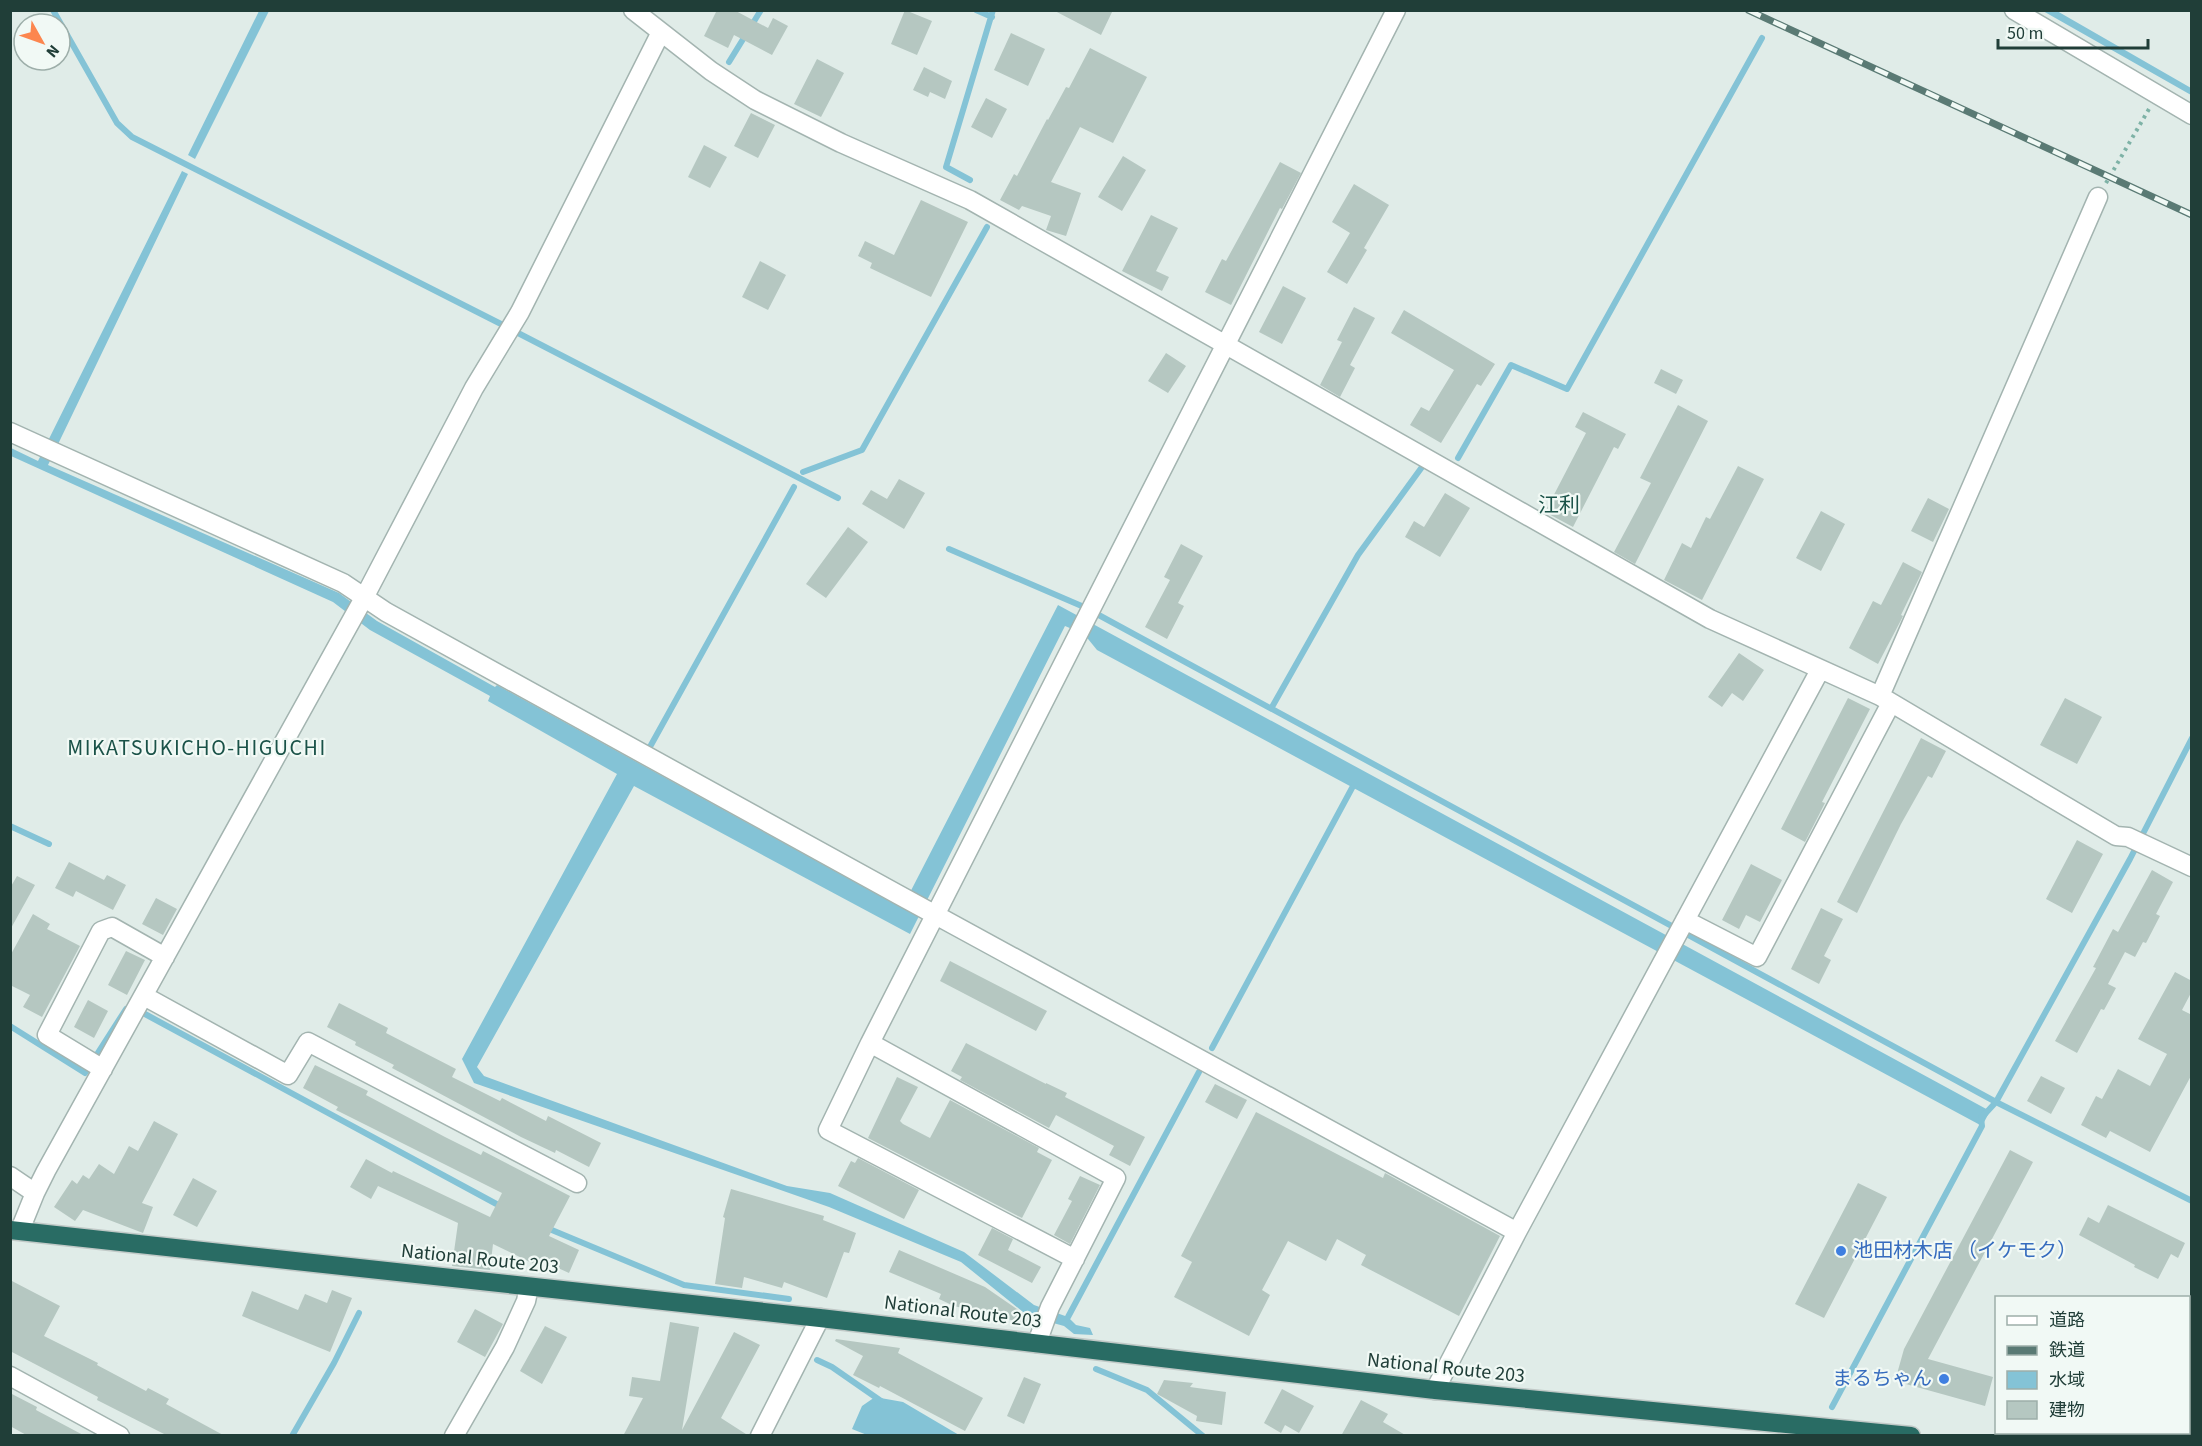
<svg xmlns="http://www.w3.org/2000/svg" width="2202" height="1446" font-family="'Source Sans 3','Noto Sans JP',sans-serif">
<style>
.water{fill:#84c3d6}
.lines{fill:none;stroke-linecap:round;stroke-linejoin:round}
.stream{stroke:#84c3d6;stroke-width:6}
.building{fill:#b5c7c1}
.minor-casing{stroke:#a3b4b0;stroke-width:21}
.highway-casing{stroke:#c1c9c7;stroke-width:21}
.path{stroke:#7eb2a6;stroke-width:4;stroke-dasharray:3 4.5;stroke-linecap:butt}
.minor{stroke:#fff;stroke-width:18}
.highway{stroke:#296c64;stroke-width:18}
.rail-casing{stroke:#5a7a74;stroke-width:7}
.rail{stroke:#f1f9f5;stroke-width:4.5;stroke-dasharray:14;stroke-linecap:butt}
.shop-dot{fill:#3f7fe0;stroke:#f1f9f5;stroke-width:2}
.labels{text-anchor:middle;dominant-baseline:central;stroke-width:4.5;stroke-linejoin:round;paint-order:stroke}
.shop-label{font-size:20px;fill:#366cbe;stroke:#f1f9f5;text-anchor:start}
.street-label{font-size:20px;fill:#203e38;stroke:#f1f9f5}
.neighbourhood-label{font-size:21px;fill:#1a5248;stroke:#f1f9f5}
.quarter-label{font-size:22px;letter-spacing:1.5px;fill:#1a5248;stroke:#f1f9f5}
</style>
<rect width="100%" height="100%" fill="#e0ece8"/>
<path class="water" d="M259 11H269L195 159 188 155Z
M2043 11H2057L2191 88V95Z
M182 171 188 174 48 465 339 593 377 621 495 687 497 685 902 908 1058 605 1990 1111 1982 1126 1097 650 1084 634 1065 626 910 934 634 786 477 1067 484 1076 787 1186 830 1193 964 1252 1034 1305 1068 1317 1076 1325 1090 1328 1093 1335 1074 1334 1064 1326 1028 1316 961 1262 829 1207 474 1083 462 1059 617 774 488 701 490 696 370 630 333 602 11 456V448L38 461Z
M875 1397 903 1402 959 1435H867L852 1429 862 1406Z"/>
<g class="lines">
<path class="stream" d="M53 10 117 123 132 137 501 324
M976 10 992 17
M729 62 761 10
M970 180 946 167 993 10
M518 333 838 498
M1458 458 1511 365 1567 389 1762 38
M803 472 862 450 987 227
M949 549 1084 607 1996 1102 2192 1201
M1272 707 1358 555 1422 467
M651 745 794 487
M10 826 49 844
M145 1014 502 1207
M10 1026 85 1073 126 1009
M1212 1048 1352 788
M1984 1115 1996 1102 2130 859 2192 738
M547 1228 684 1285 789 1299
M1068 1317 1199 1072
M817 1360 832 1367 881 1401
M1096 1369 1147 1390 1203 1436
M1832 1407 1982 1126 1981 1118
M292 1436 334 1363 359 1313"/>
</g>
<path class="building" d="M717 10H734L768 28 773 18 788 26 772 55 734 35 728 48 704 36Z
M905 10 932 21 917 55 891 44Z
M1053 10H1113L1101 35Z
M1011 33 1045 49 1028 86 994 70Z
M1090 48 1147 77 1113 143 1080 127 1051 182 1081 193 1066 236 1046 230 1051 216 1022 206 1019 210 1000 200 1014 174 1017 176 1047 119 1048 120 1066 87 1069 88Z
M817 59 844 73 821 117 794 104Z
M924 67 952 81 945 99 930 92 928 97 913 90Z
M986 98 1007 109 992 138 971 127Z
M751 113 775 125 758 158 734 146Z
M704 145 727 157 710 188 688 177Z
M1123 156 1146 170 1122 211 1098 197Z
M1280 162 1301 173 1282 209 1280 208 1231 305 1205 292 1222 259 1226 261Z
M1354 184 1389 205 1364 248 1367 250 1347 284 1327 272 1350 233 1332 222Z
M921 200 968 222 931 297 870 268 872 263 858 256 865 241 894 255Z
M1151 215 1178 228 1156 271 1169 277 1162 291 1122 271Z
M760 261 786 275 768 310 742 297Z
M1283 286 1306 298 1282 344 1259 332Z
M1354 307 1375 318 1350 365 1355 368 1340 397 1320 385 1342 342 1337 340Z
M1404 310 1495 364 1481 386 1477 384 1441 443 1410 425 1421 407 1429 411 1454 370 1391 333Z
M1166 353 1186 366 1168 393 1148 381Z
M1661 369 1683 380 1676 394 1654 383Z
M1678 405 1708 421 1635 564 1614 552 1651 483 1640 478Z
M1583 412 1626 434 1618 449 1614 447 1573 527 1545 512 1586 433 1575 427Z
M1738 466 1764 479 1702 600 1664 580 1682 543 1691 548 1706 517 1710 519Z
M899 479 925 493 904 529 862 504 871 490 887 499Z
M1445 493 1470 508 1440 557 1405 537 1414 521 1424 527Z
M1928 498 1949 509 1933 542 1911 531Z
M1821 511 1845 524 1821 571 1796 558Z
M848 527 868 542 826 598 806 584Z
M1181 544 1203 556 1178 603 1184 606 1167 639 1145 627 1170 580 1164 577Z
M1903 562 1922 572 1901 615 1903 616 1900 622 1878 664 1849 648 1873 601 1881 605Z
M1739 653 1764 670 1743 701 1732 693 1722 707 1708 697Z
M1848 698 1870 709 1822 802 1825 803 1805 842 1781 829Z
M2065 698 2102 717 2077 764 2040 745Z
M1921 738 1946 751 1932 778 1928 776 1901 824 1857 913 1837 902Z
M2077 840 2103 854 2072 913 2046 899Z
M69 862 104 880 107 875 126 885 113 910 76 891 73 897 55 888Z
M1751 864 1782 880 1760 922 1746 915 1739 929 1722 920Z
M2152 870 2173 882 2156 914 2160 916 2146 943 2143 942 2135 957 2125 952 2108 984 2116 988 2104 1010 2101 1009 2077 1053 2055 1041 2096 968 2093 967 2113 929 2118 932Z
M17 876 35 885 10 930V888Z
M156 898 177 909 163 935 142 924Z
M1821 908 1843 919 1824 956 1831 960 1819 984 1791 969Z
M33 914 50 924 47 929 80 946 42 1017 23 1007 30 995 10 985V956Z
M126 951 145 960 127 995 108 985Z
M950 961 1047 1011 1036 1031 940 981Z
M2175 972 2192 981V991L2182 1010 2192 1015V1074L2150 1152 2110 1131 2106 1138 2081 1125 2096 1096 2102 1099 2118 1069 2150 1086 2167 1054 2138 1039Z
M88 1000 108 1011 94 1038 74 1027Z
M339 1003 388 1028 386 1033 456 1069 452 1077 500 1101 502 1098 546 1121 548 1116 601 1143 589 1167 556 1150 555 1153 521 1137 392 1068 394 1065 355 1045 356 1042 327 1027Z
M966 1043 1046 1084V1083L1067 1093 1065 1097 1145 1137 1130 1166 1109 1155 1114 1146 1056 1115 1049 1128 960 1080 962 1077 951 1071Z
M315 1065 368 1091 366 1095 445 1137 481 1155 483 1151 570 1196 549 1236 579 1250 569 1273 536 1258 534 1264 493 1244 490 1270 452 1266 458 1223 378 1186 371 1199 350 1187 366 1159 392 1173 393 1171 490 1217 502 1193 336 1110 338 1107 303 1088Z
M2041 1076 2065 1088 2051 1114 2027 1101Z
M897 1077 918 1087 900 1121 903 1124 930 1138 950 1100 1039 1148 1037 1152 1052 1160 1022 1218 868 1138Z
M1215 1084 1247 1100 1237 1119 1205 1102Z
M1256 1112 1383 1178 1385 1173 1500 1236 1459 1316 1361 1265 1366 1255 1337 1239 1326 1261 1288 1241 1262 1290 1270 1295 1249 1336 1174 1297 1192 1262 1181 1256Z
M154 1121 178 1134 142 1203 153 1207 143 1233 83 1210 75 1221 54 1207 72 1180 77 1184 83 1175 89 1179 99 1164 114 1174 129 1146 138 1151Z
M2010 1150 2033 1162 1928 1359 1993 1377 1985 1406 1895 1381 1904 1349Z
M858 1158 919 1190 904 1219 838 1186 851 1161 855 1163Z
M1080 1176 1100 1185 1070 1244 1054 1235 1072 1201 1068 1199Z
M193 1178 217 1191 197 1227 173 1215Z
M1858 1183 1887 1197 1824 1318 1795 1304Z
M731 1189 824 1216 823 1220 856 1233 849 1253 844 1252 827 1298 784 1282 782 1288 744 1277 742 1288 715 1284 725 1218 723 1217Z
M2108 1205 2185 1243 2178 1258 2171 1254 2158 1279 2134 1267 2135 1265 2079 1235 2088 1217 2099 1223Z
M992 1228 1013 1239 1008 1250 1041 1267 1032 1283 978 1255Z
M899 1250 985 1287 1033 1320 1031 1325 954 1306 939 1299 941 1294 889 1272Z
M10 1280 60 1306 44 1336 98 1363 97 1365 146 1391 148 1388 169 1399 166 1404 225 1436H168L97 1400 98 1397 10 1351Z
M332 1290 352 1298 330 1352 242 1316 252 1291 298 1310 305 1294 327 1303Z
M475 1309 503 1324 485 1357 457 1342Z
M670 1322 699 1327 682 1430 734 1332 760 1345 721 1418 749 1436H623L643 1398 629 1396 632 1377 660 1381Z
M545 1326 567 1337 542 1384 520 1371Z
M836 1339 900 1348 898 1353 983 1398 965 1431 880 1386 879 1388 853 1375 863 1356 835 1341Z
M1024 1377 1041 1384 1024 1424 1007 1416Z
M1164 1380 1193 1383 1190 1387 1226 1392 1222 1425 1196 1421 1197 1416 1157 1394Z
M1282 1389 1314 1406 1299 1433 1285 1425 1281 1433 1264 1423Z
M10 1393 37 1407 36 1410 85 1436H28L10 1426Z
M1361 1400 1388 1414 1383 1422 1407 1436H1341Z"/>
<g class="lines">
<defs>
<path id="minor" d="M633 10 711 71 755 100 841 143 970 200 1710 619 1880 696 2116 836 2128 837 2192 867
M2014 10 2192 115
M10 432 343 583 386 612 899 895 1517 1232
M1880 696 2098 197
M1685 920 1757 957 1891 703
M144 996 288 1075 308 1042 577 1183
M870 1043 828 1130 1075 1259
M103 1069 47 1035 101 931 112 927 165 957
M10 1176 35 1193
M20 1230 35 1193 46 1171 365 596 474 388 520 312 661 32
M1037 1343 1050 1307 1116 1178 870 1043 1396 10
M2188 1361 2192 1352
M10 1376 120 1436
M1435 1390 1517 1232 1820 670
M454 1436 505 1347 526 1301 529 1287
M760 1436 820 1318
M2166 1436V1432"/>
<path id="highway" d="M10 1230 820 1318 1435 1390 1911 1436"/>
</defs>
<use href="#minor" class="minor-casing"/>
<use href="#highway" class="highway-casing"/>
<path class="path" d="M2106 183 2149 109"/>
<use href="#minor" class="minor"/>
<use href="#highway" class="highway"/>
<defs>
<path id="rail" d="M1748 10 2192 215"/>
</defs>
<use href="#rail" class="rail-casing"/>
<use href="#rail" class="rail"/>
</g>
<g class="shop-dot">
<circle cx="1841" cy="1251" r="6"/>
<circle cx="1944" cy="1379" r="6"/>
</g>
<g class="labels">
<g class="shop-label">
<text x="1853" y="1251">池田材木店 （イケモク）</text>
<text x="1932" y="1379" text-anchor="end">まるちゃん</text>
</g>
<g class="street-label">
<text transform="translate(480 1259) rotate(6)">National Route 203</text>
<text transform="translate(963 1312) rotate(7)">National Route 203</text>
<text transform="translate(1446 1368) rotate(6)">National Route 203</text>
</g>
<g class="neighbourhood-label">
<text x="1559" y="505">江利</text>
</g>
<g class="quarter-label">
<text x="197" y="748">MIKATSUKICHO-HIGUCHI</text>
</g>
</g>
<rect width="2202" height="1446" fill="none" stroke="#203e38" stroke-width="24"/>
<rect x="1995" y="1296" width="195" height="138" fill="#f1f9f5" stroke="#9daea9" stroke-width="1.5"/>
<rect x="2007" y="1316" width="30" height="9" fill="#ffffff" stroke="#9daea9" stroke-width="1.5"/>
<text x="2049" y="1326" font-size="18" fill="#203e38">道路</text>
<rect x="2007" y="1346" width="30" height="9" fill="#5a7a74" stroke="#9daea9" stroke-width="1.5"/>
<text x="2049" y="1356" font-size="18" fill="#203e38">鉄道</text>
<rect x="2007" y="1371" width="30" height="18" fill="#84c3d6" stroke="#9daea9" stroke-width="1.5"/>
<text x="2049" y="1386" font-size="18" fill="#203e38">水域</text>
<rect x="2007" y="1401" width="30" height="18" fill="#b5c7c1" stroke="#9daea9" stroke-width="1.5"/>
<text x="2049" y="1416" font-size="18" fill="#203e38">建物</text>
<g transform="translate(42 42) rotate(130)"><circle r="28" fill="#f1f9f5" stroke="#9daea9" stroke-width="1.5"/>
<path d="M0-4.5L10 22L0 15L-10 22Z" fill="#fc864f"/>
<text y="-9" font-size="16" font-weight="bold" text-anchor="middle" fill="#203e38">N</text>
</g>
<path d="M1998 39v9h150v-9" fill="none" stroke="#203e38" stroke-width="3"/>
<text x="2007" y="39" font-size="18" fill="#203e38" stroke="#f1f9f5" stroke-width="4.5" paint-order="stroke">50 m</text>
</svg>
